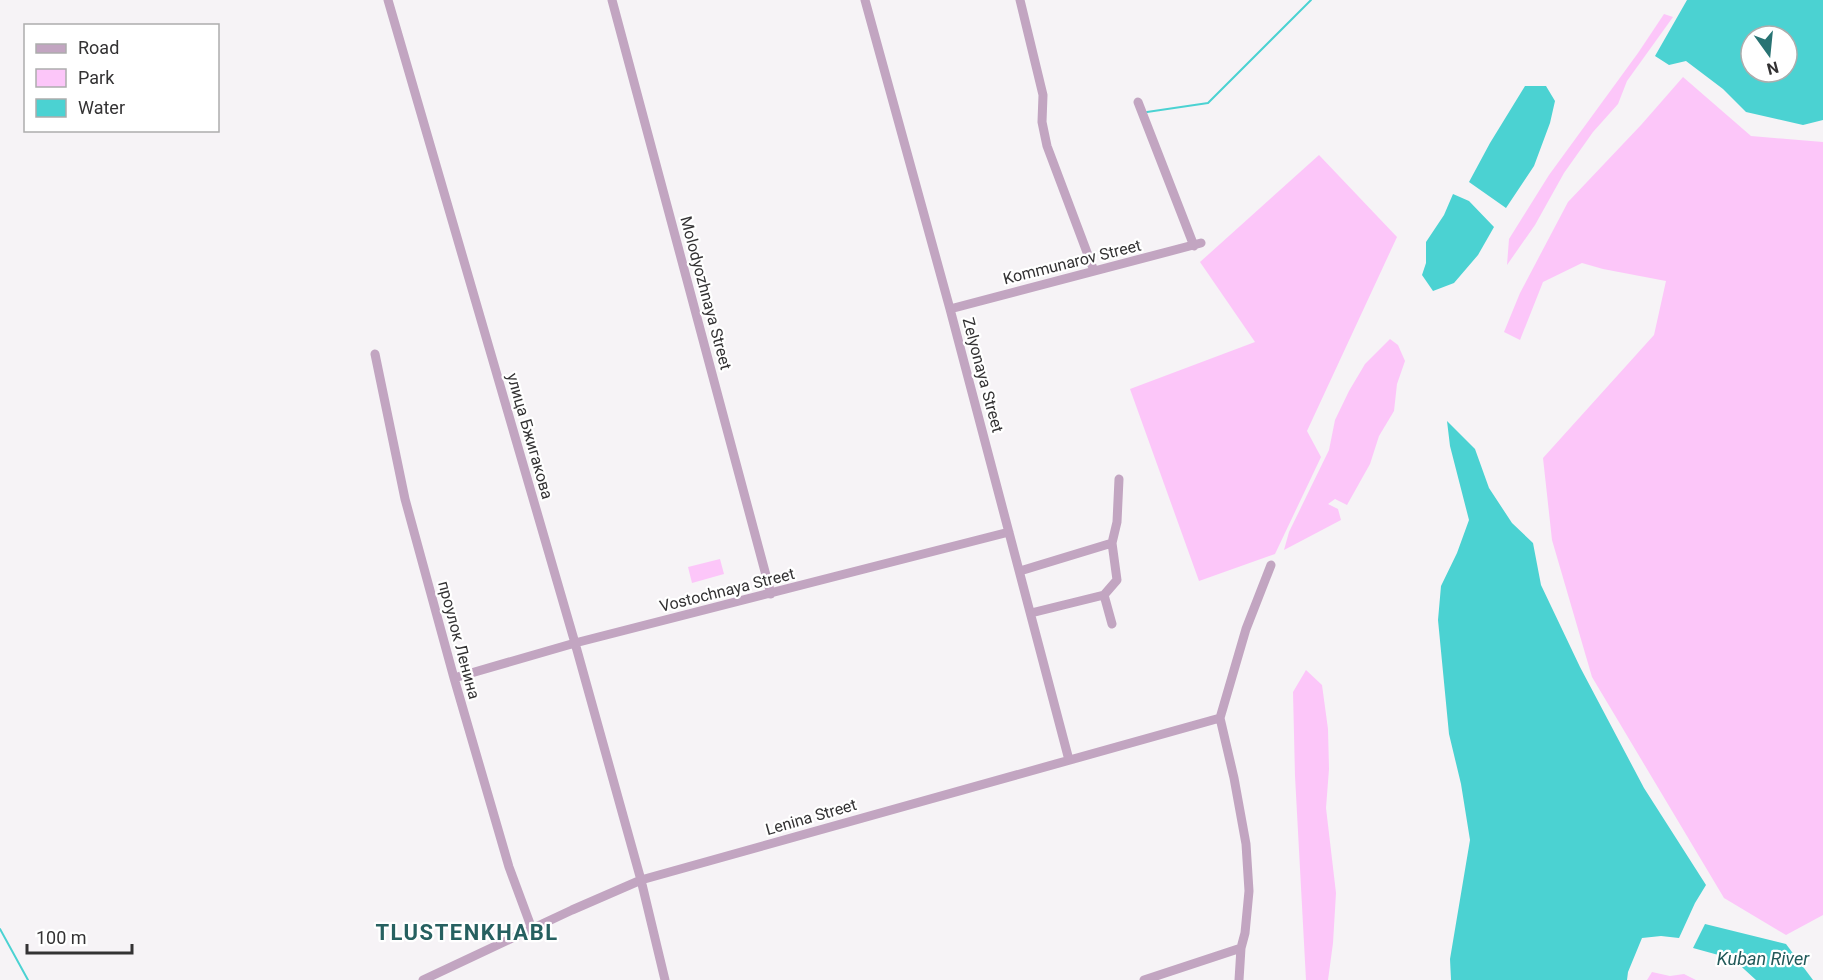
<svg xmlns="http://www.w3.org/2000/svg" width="1823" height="980" font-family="Roboto,sans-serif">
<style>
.green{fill:#fcc6f9}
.water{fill:#4bd2d2;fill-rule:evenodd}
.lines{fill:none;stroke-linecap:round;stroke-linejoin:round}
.stream{stroke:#4bd2d2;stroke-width:2}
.minor{stroke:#c2a5c1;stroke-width:9}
.labels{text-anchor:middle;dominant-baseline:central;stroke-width:4.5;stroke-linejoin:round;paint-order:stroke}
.street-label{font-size:16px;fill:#333233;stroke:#fff}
.water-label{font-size:18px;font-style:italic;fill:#225a5a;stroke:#fff}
.district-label{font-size:22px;font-weight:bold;letter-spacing:1.5px;fill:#266060;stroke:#fff}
</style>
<rect width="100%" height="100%" fill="#f6f3f6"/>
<path class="green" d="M1664 14 1673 17 1627 81 1618 104 1593 132 1564 173 1535 225 1507 265 1509 239 1549 175 1638 53Z
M1683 77 1751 136 1823 142V915L1786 935 1724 898 1592 677 1552 540 1543 458 1654 335 1666 281 1603 269 1582 263 1543 282 1520 340 1504 332 1520 293 1568 202 1641 125Z
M1319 155 1397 237 1307 431 1321 457 1275 554 1199 581 1130 389 1255 342 1200 262Z
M1390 339 1398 345 1405 361 1397 384 1394 411 1379 436 1370 464 1347 505 1335 499 1328 504 1338 509 1341 520 1284 550 1289 532 1329 450 1335 420 1349 391 1365 364Z
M720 559 724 574 692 583 688 567Z
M1306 670 1322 685 1328 729 1329 769 1326 808 1336 893 1333 943 1328 980H1306L1295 776 1293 692Z
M1652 972 1670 976 1684 974 1696 980H1647Z"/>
<path class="water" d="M1687 0H1823V120L1803 125 1746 112 1723 89 1686 61 1669 65 1655 56ZM1751 36H1787V72H1751Z
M1525 86H1546L1555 101 1550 123 1534 166 1506 208 1469 182 1490 143Z
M1453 194 1469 201 1494 227 1478 255 1454 283 1433 291 1422 275 1426 263V242L1444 215Z
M1447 421 1475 449 1489 488 1512 523 1533 543 1541 585 1580 667 1644 788 1706 885 1695 903 1679 938 1661 936 1642 938 1628 972 1627 980H1451L1450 959 1470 840 1461 784 1449 734 1438 620 1441 586 1457 553 1469 520 1450 446Z
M1705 924 1786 944 1813 980H1756L1733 959 1693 948Z"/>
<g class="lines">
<path class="stream" d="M1147 112 1208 103 1311 0
M0 929 28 980"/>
<path class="minor" d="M388 0 575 643 641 880 665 980
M612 0 771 594
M865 0 950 309 1069 760
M1020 0 1043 95 1042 122 1047 146 1094 271
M1138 102 1194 246
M950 309 1201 243
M375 354 405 499 454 678 509 867 532 929
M1020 571 1112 543 1117 522 1119 479
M1104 595 1117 580 1112 543
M1031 613 1104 595 1112 624
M454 678 575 643 1009 532
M423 980 572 910 641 880 1220 718
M1144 980 1241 948
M1239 980 1241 948 1245 933 1249 891 1246 844 1234 778 1220 718 1246 629 1271 565"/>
</g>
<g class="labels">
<g class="street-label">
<text transform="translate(1072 262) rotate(-14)">Kommunarov Street</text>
<text transform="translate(706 293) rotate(75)">Molodyozhnaya Street</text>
<text transform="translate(983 375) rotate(75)">Zelyonaya Street</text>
<text transform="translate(530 436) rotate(74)">улица Бжигакова</text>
<text transform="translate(727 590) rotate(-14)">Vostochnaya Street</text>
<text transform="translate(459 640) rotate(75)">проулок Ленина</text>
<text transform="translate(811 817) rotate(-16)">Lenina Street</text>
</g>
<g class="water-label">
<text x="1763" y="958">Kuban River</text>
</g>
<g class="district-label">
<text x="467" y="932">TLUSTENKHABL</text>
</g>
</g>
<rect x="24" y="24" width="195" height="108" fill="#ffffff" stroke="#adadad" stroke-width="1.5"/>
<rect x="36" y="44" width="30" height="9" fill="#c2a5c1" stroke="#adadad" stroke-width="1.5"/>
<text x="78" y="54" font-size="18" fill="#333233">Road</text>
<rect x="36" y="69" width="30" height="18" fill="#fcc6f9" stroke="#adadad" stroke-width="1.5"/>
<text x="78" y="84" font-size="18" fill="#333233">Park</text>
<rect x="36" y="99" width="30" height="18" fill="#4bd2d2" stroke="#adadad" stroke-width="1.5"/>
<text x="78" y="114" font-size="18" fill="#333233">Water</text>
<g transform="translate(1769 54) rotate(165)"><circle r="28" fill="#ffffff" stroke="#adadad" stroke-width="1.5"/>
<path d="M0-4.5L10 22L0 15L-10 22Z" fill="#287373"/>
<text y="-9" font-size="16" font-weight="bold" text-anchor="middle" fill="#333233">N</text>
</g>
<path d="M27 944v9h105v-9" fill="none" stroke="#333233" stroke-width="3"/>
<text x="36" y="944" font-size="18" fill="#333233" stroke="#ffffff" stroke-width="4.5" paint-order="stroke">100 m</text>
</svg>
